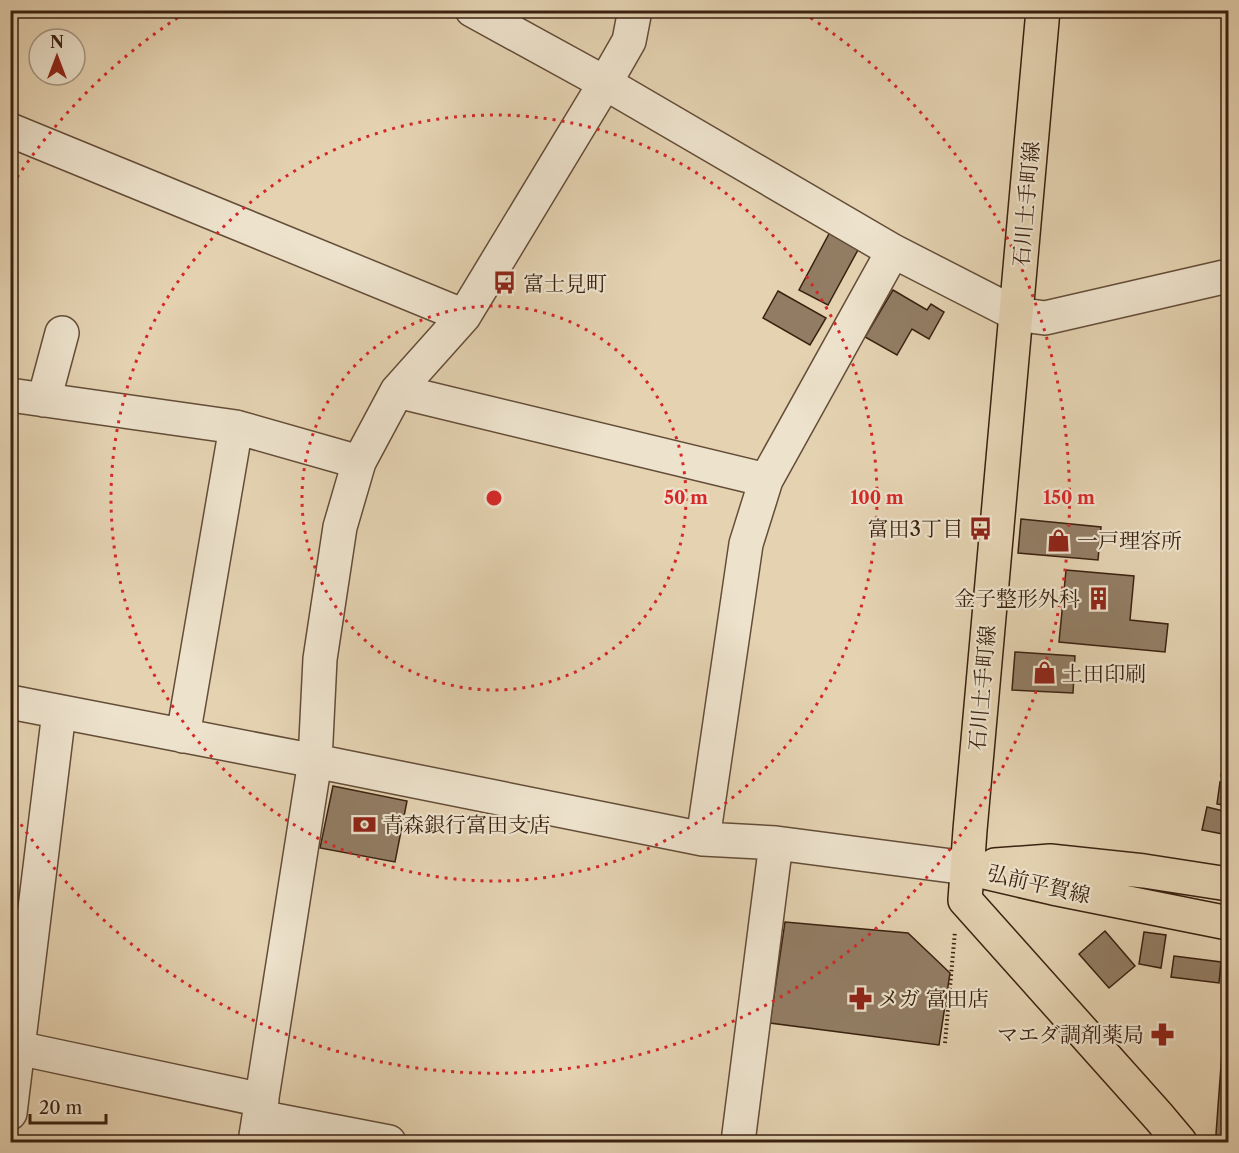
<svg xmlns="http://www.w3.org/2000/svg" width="1239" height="1153" font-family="'Libre Caslon Text','Noto Serif JP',serif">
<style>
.building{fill:#927d64;stroke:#3a2110;stroke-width:1.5}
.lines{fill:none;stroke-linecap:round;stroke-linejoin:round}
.minor-casing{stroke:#644d38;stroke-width:36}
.major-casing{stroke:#3a2110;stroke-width:36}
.path{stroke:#3a2110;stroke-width:4;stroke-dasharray:1.5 3;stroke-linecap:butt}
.minor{stroke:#ede2cc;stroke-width:33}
.major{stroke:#e4d2b1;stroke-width:33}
.ring{fill:none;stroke:#d62828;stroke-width:3;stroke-dasharray:3 6}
.labels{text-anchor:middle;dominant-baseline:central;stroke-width:4.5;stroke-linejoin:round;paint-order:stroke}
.street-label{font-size:21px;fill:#3a2110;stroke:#ede2cc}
.poi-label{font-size:21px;fill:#3a2110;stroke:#ede2cc;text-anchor:start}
.centre{fill:#d62828;stroke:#ede2cc;stroke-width:3}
.ring-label{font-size:18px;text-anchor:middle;font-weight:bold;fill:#d62828;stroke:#ede2cc;stroke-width:4.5;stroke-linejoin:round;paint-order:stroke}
</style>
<rect width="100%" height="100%" fill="#e4d2b1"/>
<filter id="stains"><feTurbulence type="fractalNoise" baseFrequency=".00333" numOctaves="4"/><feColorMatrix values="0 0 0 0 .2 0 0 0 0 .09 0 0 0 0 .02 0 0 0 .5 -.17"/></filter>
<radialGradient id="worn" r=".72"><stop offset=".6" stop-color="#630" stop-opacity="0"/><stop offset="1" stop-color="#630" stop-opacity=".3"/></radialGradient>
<path class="building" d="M830 232 859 248 828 305 799 290Z
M893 290 927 310 931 304 944 312 929 339 912 329 897 355 865 337Z
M778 291 826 318 810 345 763 318Z
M1021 519 1101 527 1098 560 1018 553Z
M1066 570 1134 576 1130 620 1168 624 1165 652 1059 642Z
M1015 652 1075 656 1073 693 1012 690Z
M1228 737V777L1221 776Z
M1220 782 1228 784V806L1217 804Z
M333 786 407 801 395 862 320 848Z
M1207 807 1228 812V835L1202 830Z
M785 922 908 933 950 973 939 1045 770 1023Z
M1105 931 1135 966 1109 988 1079 954Z
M1144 932 1166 935 1161 968 1139 964Z
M1174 956 1221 962 1219 983 1171 977Z
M1225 962H1228V988H1223Z
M1224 1025 1228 1026V1142H1222L1216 1134Z"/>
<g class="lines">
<defs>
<path id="minor" d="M472 10 605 83 893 251 1016 314 1045 318 1228 276
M10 130 464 316
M397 391 766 480
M10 395 236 427 359 462
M44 400 62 333
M10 702 315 761 703 839 776 843 967 868
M183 736 236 427
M703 839 746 544 766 480 893 251
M18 1048 262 1100
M10 1113 59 712
M259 1117 389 1142
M255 1142 315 761 320 659 340 527 359 462 397 391 464 316 605 83 629 41 635 10
M738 1142 776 843"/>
<path id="major" d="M1043 10 970 830 965 900 1159 1117 1180 1142
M995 865 1050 861 1144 871 1228 884
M967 868 1053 888 1228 923"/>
</defs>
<use href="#minor" class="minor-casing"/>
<use href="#major" class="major-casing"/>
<path class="path" d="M945 1043 955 931"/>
<use href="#minor" class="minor"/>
<use href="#major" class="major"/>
</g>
<g class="ring">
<circle cx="494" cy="498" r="192"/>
<circle cx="494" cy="498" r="383"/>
<path d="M12 185A575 575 0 0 1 185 13M803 13A575 575 0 1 1 12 811"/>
</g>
<defs>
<symbol id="bus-bare" viewBox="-9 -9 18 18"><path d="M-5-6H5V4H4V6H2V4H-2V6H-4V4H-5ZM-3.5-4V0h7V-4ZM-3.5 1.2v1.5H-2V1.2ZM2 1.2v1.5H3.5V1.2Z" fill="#8f2418" stroke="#ede2cc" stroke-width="2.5" paint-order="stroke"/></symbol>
<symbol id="shop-bare" viewBox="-9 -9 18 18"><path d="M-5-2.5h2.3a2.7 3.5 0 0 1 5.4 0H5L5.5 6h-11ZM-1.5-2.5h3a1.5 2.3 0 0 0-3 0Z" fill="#8f2418" stroke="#ede2cc" stroke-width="2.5" paint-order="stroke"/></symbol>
<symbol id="building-bare" viewBox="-9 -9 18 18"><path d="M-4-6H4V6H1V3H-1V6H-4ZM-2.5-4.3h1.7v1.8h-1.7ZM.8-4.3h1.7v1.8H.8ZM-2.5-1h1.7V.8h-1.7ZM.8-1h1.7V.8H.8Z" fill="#8f2418" stroke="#ede2cc" stroke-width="2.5" paint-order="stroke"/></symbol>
<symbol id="bank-bare" viewBox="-9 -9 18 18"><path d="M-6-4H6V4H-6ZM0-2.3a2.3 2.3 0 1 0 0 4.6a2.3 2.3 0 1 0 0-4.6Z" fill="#8f2418" stroke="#ede2cc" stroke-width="2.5" paint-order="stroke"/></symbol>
<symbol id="pharmacy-bare" viewBox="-9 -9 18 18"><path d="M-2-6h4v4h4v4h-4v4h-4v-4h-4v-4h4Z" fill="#8f2418" stroke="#ede2cc" stroke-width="2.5" paint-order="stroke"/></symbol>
</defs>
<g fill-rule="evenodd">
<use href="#bus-bare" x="488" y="266" width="33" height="33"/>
<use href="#bus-bare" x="964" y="512" width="33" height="33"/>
<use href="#shop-bare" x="1042" y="524" width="33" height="33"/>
<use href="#building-bare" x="1082" y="582" width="33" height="33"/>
<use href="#shop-bare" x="1028" y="656" width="33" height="33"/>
<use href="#bank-bare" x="348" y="808" width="33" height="33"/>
<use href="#pharmacy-bare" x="844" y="982" width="33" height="33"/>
<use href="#pharmacy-bare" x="1146" y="1018" width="33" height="33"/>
</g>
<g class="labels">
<g class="street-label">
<text transform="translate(1026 204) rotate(-85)">石川土手町線</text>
<text transform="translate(982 688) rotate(-85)">石川土手町線</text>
<text transform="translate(1039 884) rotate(13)">弘前平賀線</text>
</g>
<g class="poi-label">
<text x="523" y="283">富士見町</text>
<text x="963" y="528" text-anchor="end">富田3丁目</text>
<text x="1077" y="540">一戸理容所</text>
<text x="1080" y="598" text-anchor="end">金子整形外科</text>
<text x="1062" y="673">土田印刷</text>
<text x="382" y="824">青森銀行富田支店</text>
<text x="878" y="998">メガ 富田店</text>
<text x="1144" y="1034" text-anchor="end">マエダ調剤薬局</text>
</g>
</g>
<circle cx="494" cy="498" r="9" class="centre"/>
<g class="ring-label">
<text x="686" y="504">50 m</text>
<text x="877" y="504">100 m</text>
<text x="1069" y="504">150 m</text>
</g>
<rect width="1239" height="1153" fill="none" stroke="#e4d2b1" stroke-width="36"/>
<rect x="12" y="12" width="1215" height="1129" fill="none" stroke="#3a2110" stroke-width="3"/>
<rect x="18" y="18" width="1203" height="1117" fill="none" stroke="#3a2110" stroke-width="1.5"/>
<g transform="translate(57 57)"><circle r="28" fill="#ede2cc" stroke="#a59581" stroke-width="1.5"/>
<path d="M0-4.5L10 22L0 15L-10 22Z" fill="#8f2418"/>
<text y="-9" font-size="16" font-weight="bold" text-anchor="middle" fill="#3a2110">N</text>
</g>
<path d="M30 1114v9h76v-9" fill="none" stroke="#3a2110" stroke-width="3"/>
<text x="39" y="1114" font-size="18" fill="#3a2110" stroke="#ede2cc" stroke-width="4.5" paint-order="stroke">20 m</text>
<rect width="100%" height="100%" filter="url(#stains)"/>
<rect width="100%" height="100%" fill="url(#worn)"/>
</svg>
